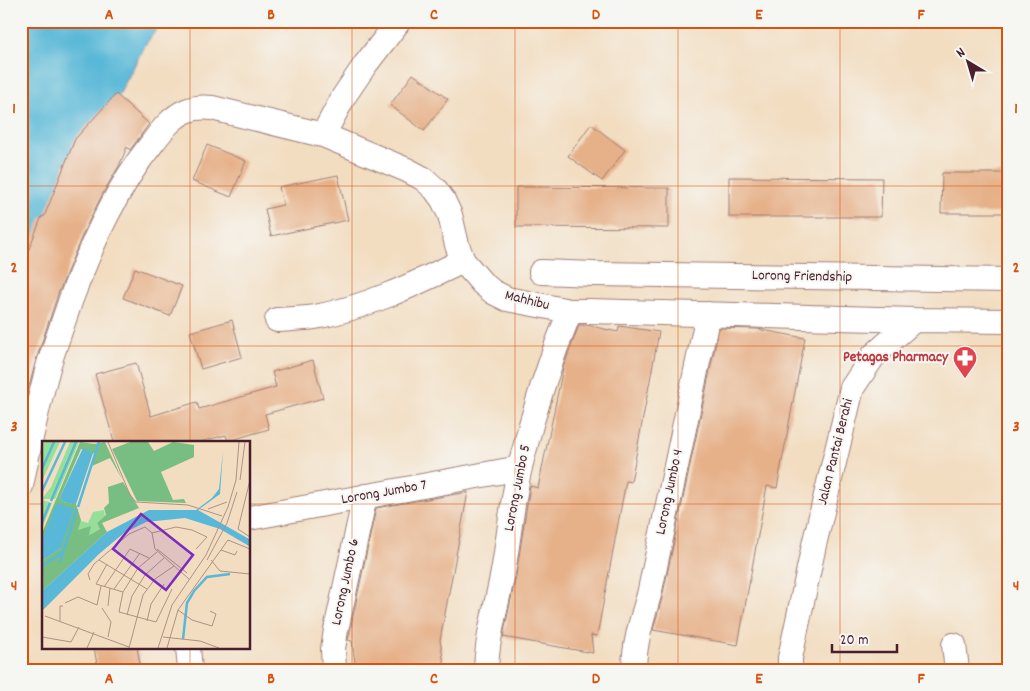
<svg xmlns="http://www.w3.org/2000/svg" width="1030" height="691" font-family="Dekko,sans-serif">
<style>
.water{fill:#59b8d7;stroke:#526c81}
.building{fill:#e6b189}
.lines{fill:none;stroke-linecap:round;stroke-linejoin:round}
.street-casing{stroke:#9e7e76;stroke-width:26}
.street{stroke:#fff;stroke-width:24}
.grid{fill:none;stroke:#d8530f;stroke-width:1;stroke-opacity:0.55}
.labels{text-anchor:middle;dominant-baseline:central;stroke-width:4;stroke-linejoin:round;paint-order:stroke}
.street-label{font-size:15px;fill:#4a1f2b;stroke:#f6f6f2}
.health-label{font-size:15px;font-weight:bold;fill:#be3a42;stroke:#f6f6f2;text-anchor:end}
.inset-river{fill:none;stroke:#59b8d7;stroke-width:2.5}
.inset-road{fill:none;stroke:#af9185;stroke-width:1}
.view{fill:#7b2cbf;fill-opacity:0.15;stroke:#7b2cbf;stroke-width:2.5}
.inset-edge{fill:none;stroke:#4a1f2b;stroke-width:2.5}
.neatline{fill:none;stroke:#d8530f;stroke-width:2}
.grid-label{font-size:16px;text-anchor:middle;font-weight:bold;fill:#d8530f}
</style>
<rect width="100%" height="100%" fill="#f6f6f2"/>
<filter id="ink" filterUnits="userSpaceOnUse"><feTurbulence type="fractalNoise" baseFrequency=".02" numOctaves="2"/><feDisplacementMap in="SourceGraphic" scale="10" xChannelSelector="R" yChannelSelector="G"/><feConvolveMatrix kernelMatrix="1 2 1 2 8 2 1 2 1" color-interpolation-filters="sRGB"/></filter>
<filter id="wash" filterUnits="userSpaceOnUse"><feTurbulence type="fractalNoise" baseFrequency=".0096" numOctaves="4" result="noise"/><feDisplacementMap in="SourceGraphic" scale="20" xChannelSelector="R" yChannelSelector="G"/><feGaussianBlur stdDeviation="1.12" result="paint"/><feColorMatrix in="noise" values="0 0 0 0 0 0 0 0 0 0 0 0 0 0 0 0 0 1.4 0 .05"/><feComposite in="paint" operator="in"/></filter>
<g filter="url(#wash)">
<rect width="100%" height="100%" fill="#f2ddc1"/>
<path class="water" d="M21 21H163L145 45 39 248 21 293Z"/>
<g id="blocks">
<path class="building" d="M413 74 448 99 424 131 390 105Z
M116 94 149 124 130 150 127 147 119 166 104 191 84 231 58 294 36 360 26 398 22 408 21 407V269L42 216 44 217 75 139Z
M591 124 625 150 602 181 568 156Z
M207 145 246 161 231 197 192 181Z
M942 173H1009V213H941Z
M338 175 348 220 271 236 265 209 283 205 279 187Z
M729 177 882 178 881 217H729Z
M516 187 669 188V228L516 227Z
M135 268 182 286 170 316 123 298Z
M232 320 242 357 201 369 190 332Z
M579 325H586L618 332 619 326 659 332 631 482 626 481 597 636 591 635 593 653 503 637 516 575 530 486 538 488 563 368Z
M719 328 757 329 805 338 777 488 767 486 738 645 653 630 662 598Z
M313 360 323 398 265 414 269 429 228 441 226 435 200 442H114L95 374 136 363 151 416 197 402 199 409 276 387 272 372Z
M468 492 440 640 445 670H356L352 641 348 640 376 508Z
M94 647H137L141 670H98Z"/>
</g>
</g>
<g filter="url(#ink)">
<use href="#blocks" fill-opacity="0" stroke="#9e7e76" stroke-width="1"/>
<g class="lines">
<defs>
<path id="street" d="M399 21 365 65 344 96 323 135 407 170 424 179 435 189 443 200 450 215 457 245 463 261 482 283 493 292 507 299 570 311H589L914 320 1009 321
M541 272 594 274 1009 280
M277 320C289 319 303 319 315 317 368 307 415 284 463 261
M21 486C29 445 38 404 49 364 56 342 64 320 71 299 92 243 116 188 153 142 162 130 172 117 186 111 195 107 203 107 212 108L323 135
M249 518 520 468
M954 645 957 670
M188 647 190 670
M334 670 333 649 336 630 365 496
M486 670C487 637 497 604 503 572 509 537 512 501 520 467 533 413 549 362 570 311
M634 670C634 644 642 619 649 595L708 314
M790 670V658L814 545 852 388 874 355 914 320"/>
</defs>
<use href="#street" class="street-casing"/>
<use href="#street" class="street"/>
</g>
</g>
<path class="grid" d="M190 21V442M352 21V670M515 21V670M678 21V670M840 21V670M21 186H1009M21 346H1009M21 504H44M249 504H1009M190 647V670"/>
<defs>
<symbol id="pharmacy-pin" viewBox="-11 -11 22 30"><path d="M0 17L-7.5 6A9.5 9.5 0 1 1 7.5 6Z" fill="#e0444e" stroke="#f6f6f2"/><path d="M-2-6h4v4h4v4h-4v4h-4v-4h-4v-4h4Z" fill="#fff"/></symbol>
</defs>
<g fill-rule="evenodd">
<use href="#pharmacy-pin" x="951" y="344" width="28" height="38"/>
</g>
<g class="labels">
<g class="street-label">
<text transform="translate(802 277) rotate(1)">Lorong Friendship</text>
<text transform="translate(527 301) rotate(14)">Mahhibu</text>
<text transform="translate(836 452) rotate(-76)">Jalan Pantai Berahi</text>
<text transform="translate(518 488) rotate(-79)">Lorong Jumbo 5</text>
<text transform="translate(670 492) rotate(-78)">Lorong Jumbo 4</text>
<text transform="translate(384 493) rotate(-10)">Lorong Jumbo 7</text>
<text transform="translate(346 582) rotate(-78)">Lorong Jumbo 6</text>
</g>
<g class="health-label">
<text x="948" y="358">Petagas Pharmacy</text>
</g>
</g>
<g transform="translate(42 441)">
<rect width="208" height="208" fill="#f2ddc1"/>
<path d="M0 1H18L0 40ZM28 1H37L13 58H0L9 46ZM0 59 10 62 0 87ZM62 69 63 75 55 82 58 88 42 97 48 89H35L36 79 46 82 51 71Z" fill="#96df9a"/>
<path d="M38 1 52 3 63 1 80 38 68 17 50 25 53 13 39 8 18 56 21 61 34 63 39 79 36 89 49 85 47 94 42 97 58 88 55 82 64 74 62 67 67 62 66 46 81 41 97 67 60 82 65 91 0 150V120L19 107 0 98V92ZM88 1H106L112 10 131 1 152 4V16L119 31 131 59 142 58 144 62 95 60 70 8Z" fill="#78be82"/>
<path d="M41 7 51 12 34 63H31L21 61 18 56ZM181 10 178 53 156 69 207 98V105L178 88 143 77 104 81 82 92 57 113 0 170V150L65 91 107 69H154L170 57 177 48ZM15 62 32 68 19 107 0 120V98Z" fill="#59b8d7"/>
<path class="inset-river" d="M0 28 12 1M0 50 23 1M9 60 34 1M36 66 57 1M0 81 8 62M18 121 35 68M0 125 21 111M141 198 145 162 152 150 165 136 188 133"/>
<path class="inset-road" d="M66 1 88 54 94 61 146 64 180 75M198 39 203 1M208 39 196 88 208 96M166 68 185 61M115 108 145 132M179 109 193 114 195 110M115 111 96 127 81 151 77 171 114 181 130 148M57 119 105 148M165 119 185 82 195 51M169 119 178 130 208 133M65 123 54 143 81 151M147 138 113 108 110 92 134 86 150 89 165 96 154 108M48 139 46 133 52 123 87 93 103 86 110 92M62 146 88 108 107 117M72 148 98 112M23 162 36 156 55 164 59 145M66 165 68 147M60 167 69 181 66 196M136 169 150 179 170 185 174 173 168 170M85 174 90 155 103 134 122 117M3 175 87 206M18 180V165H21M105 180 109 163 122 143M0 196 29 201 37 186M121 196 158 200 177 207M45 207 52 191M87 207 101 154 113 138 132 125M116 207 130 164 164 114 186 66 194 39 197 1M125 207 136 169 186 99 208 108"/>
<path class="view" d="M99 73 151 114 124 149 71 108Z"/>
<rect width="208" height="208" class="inset-edge"/>
</g>
<rect width="1030" height="691" fill="none" stroke="#f6f6f2" stroke-width="55"/>
<g transform="translate(968 62) rotate(322)" stroke="#f6f6f2" stroke-width="4" paint-order="stroke">
<path d="M0-4L9 19L0 12L-9 19Z" fill="#4a1f2b"/>
<text y="-8" font-size="14" font-weight="bold" text-anchor="middle" fill="#4a1f2b">N</text>
</g>
<path d="M832 644v8h65v-8" fill="none" stroke="#4a1f2b" stroke-width="2.5"/>
<text x="840" y="644" font-size="15" fill="#4a1f2b" stroke="#f6f6f2" stroke-width="4" paint-order="stroke">20 m</text>
<rect x="28" y="28" width="974" height="636" class="neatline"/>
<g class="grid-label">
<text x="109" y="19">A</text>
<text x="271" y="19">B</text>
<text x="434" y="19">C</text>
<text x="596" y="19">D</text>
<text x="759" y="19">E</text>
<text x="921" y="19">F</text>
<text x="14" y="113">1</text>
<text x="1016" y="113">1</text>
<text x="14" y="272">2</text>
<text x="1016" y="272">2</text>
<text x="14" y="431">3</text>
<text x="1016" y="431">3</text>
<text x="14" y="590">4</text>
<text x="1016" y="590">4</text>
<text x="109" y="683">A</text>
<text x="271" y="683">B</text>
<text x="434" y="683">C</text>
<text x="596" y="683">D</text>
<text x="759" y="683">E</text>
<text x="921" y="683">F</text>
</g>
</svg>
